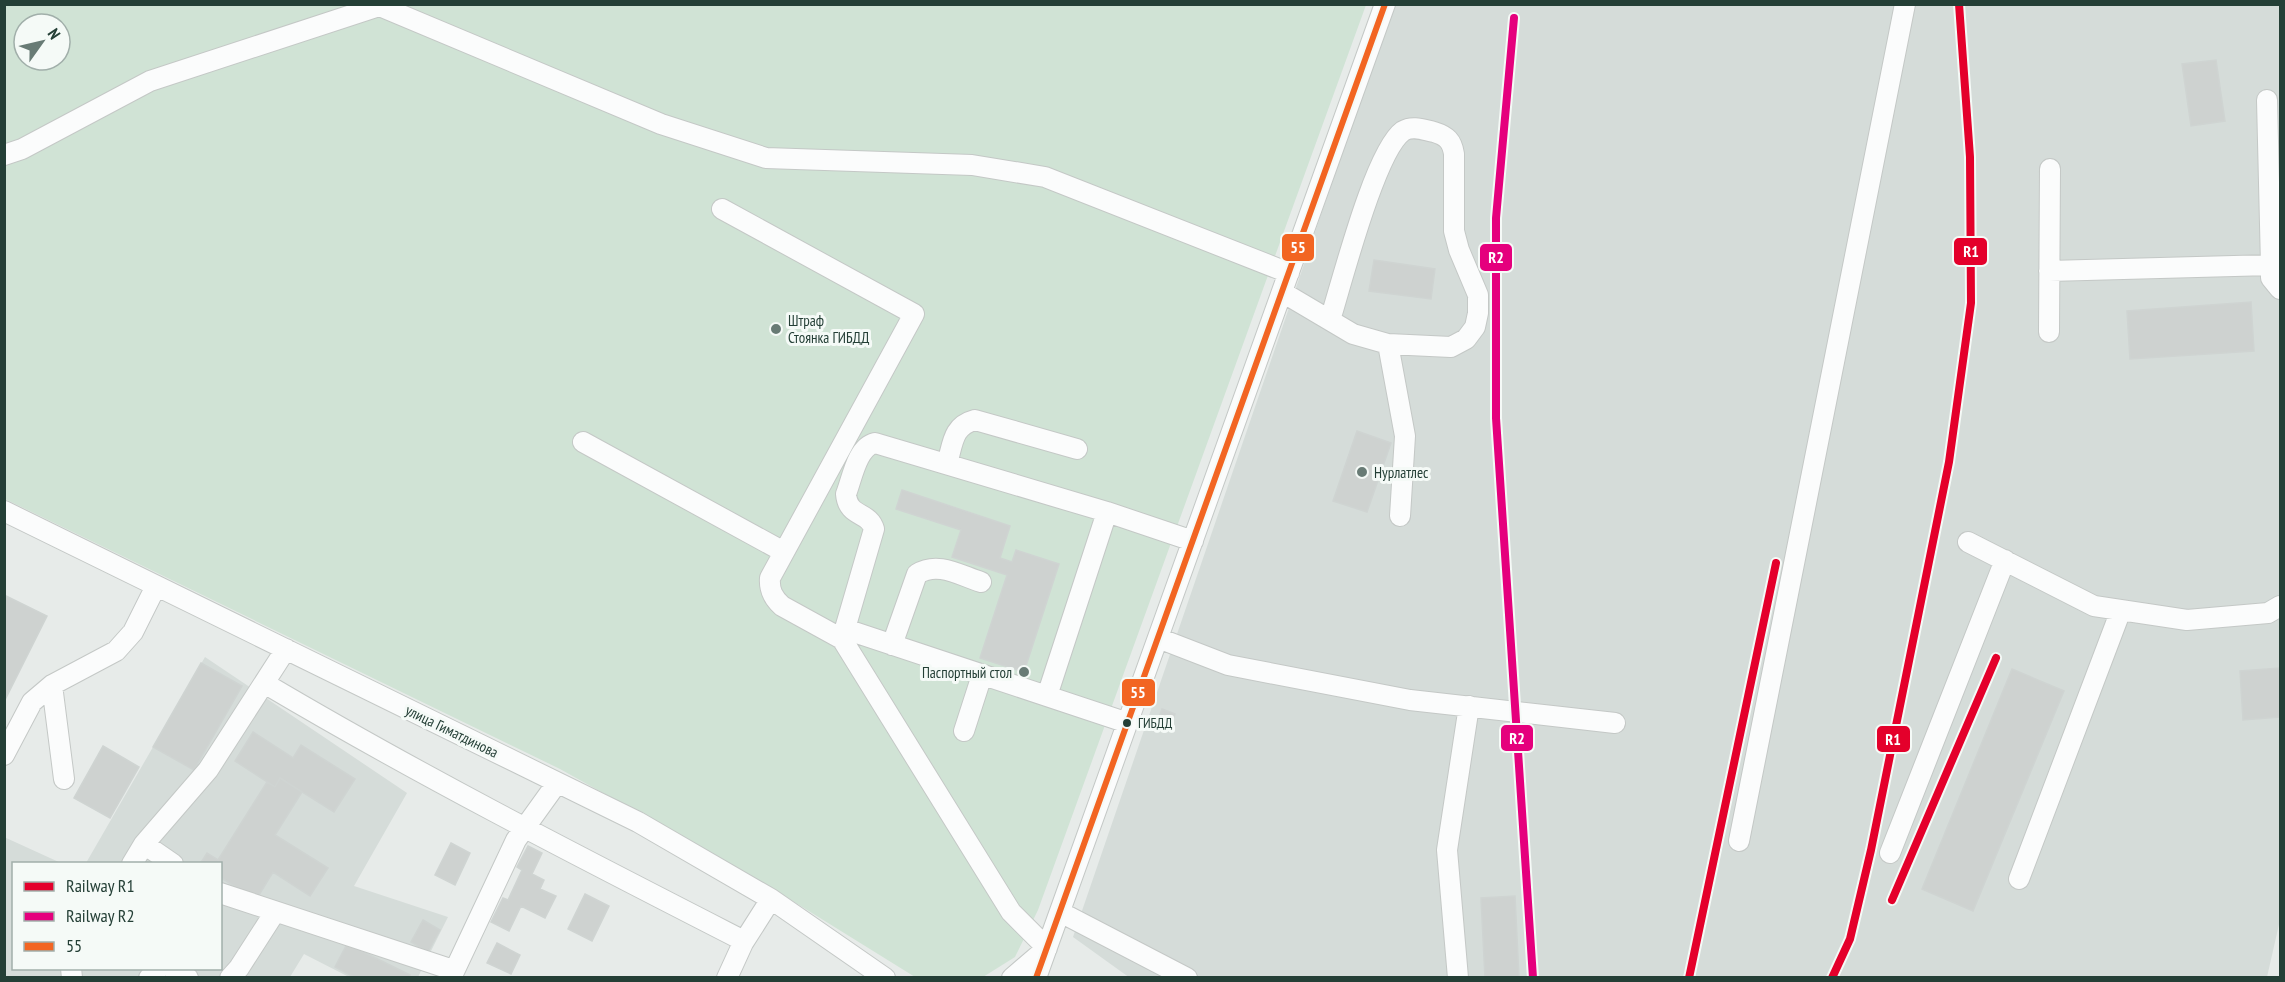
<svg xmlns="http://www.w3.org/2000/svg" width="2285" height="982" font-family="'PT Sans Narrow',sans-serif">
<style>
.built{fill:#d5dcd9}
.green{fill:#d0e3d5;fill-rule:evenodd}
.building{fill:#ced2d0;stroke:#cfd4d2;stroke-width:1.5}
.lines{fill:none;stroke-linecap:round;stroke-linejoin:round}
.minor-casing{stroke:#c4c8c6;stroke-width:22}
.minor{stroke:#fbfcfc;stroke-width:20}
.bus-1-casing{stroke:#f5faf7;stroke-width:10}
.bus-1{stroke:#f26522;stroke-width:6}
.rail-1-casing{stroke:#f5faf7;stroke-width:12}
.rail-2-casing{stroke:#f5faf7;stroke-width:12}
.rail-1{stroke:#e4002b;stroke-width:8}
.rail-2{stroke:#e5007d;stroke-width:8}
.poi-dot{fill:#687b75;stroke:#f5faf7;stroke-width:2}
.bus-dot{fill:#243f36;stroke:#f5faf7;stroke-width:2}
.labels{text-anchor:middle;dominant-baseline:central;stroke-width:6;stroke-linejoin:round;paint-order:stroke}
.bus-label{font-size:14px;fill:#243f36;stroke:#f5faf7;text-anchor:start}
.poi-label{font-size:15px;fill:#243f36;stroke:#f5faf7;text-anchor:start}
.street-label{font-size:15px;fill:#243f36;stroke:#f5faf7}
.line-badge{stroke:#f5faf7;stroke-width:2}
.badge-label{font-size:16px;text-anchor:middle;font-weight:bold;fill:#fff}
</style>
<rect width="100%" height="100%" fill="#e7ebe9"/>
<path class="built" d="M1393 5H2280V920L2267 977 1130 978 1073 937Z
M205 657 407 793 354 886 448 917 418 977H349L304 954 290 977H5L4 837 61 863 14 864V968H220V864L86 863Z"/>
<path class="green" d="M4 5H1366L1038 910 1015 957 983 977H915L754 877 560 769 5 499ZM24 24H60V60H24Z"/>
<path class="building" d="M2216 60 2225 121 2191 126 2182 64Z
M1374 260 1435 269 1431 299 1369 291Z
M2251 302 2254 351 2130 359 2127 311Z
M1357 431 1391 443 1367 512 1333 501Z
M902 490 1010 526 1000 558 1012 562 1016 550 1059 564 1024 672 980 658 1007 575 952 557 961 530 896 509Z
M4 595 47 616 4 702Z
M201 663 242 686 194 770 153 747Z
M2280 668V717L2243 720 2240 671Z
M2012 669 2064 691 1973 911 1922 889Z
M1162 709 1175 714 1169 730 1156 726Z
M253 732 293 758 301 745 355 779 334 812 280 778 275 787 235 761Z
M103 746 139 767 110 818 74 798Z
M280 778 302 792 275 835 328 868 310 896 273 872 256 900 220 877V864H200L207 853 218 860 267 782 275 787Z
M451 843 470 853 455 885 435 875Z
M528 846 542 853 532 874 544 880 540 889 556 896 545 918 521 906 509 931 491 922 503 898 508 900 522 870 517 867Z
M585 894 609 906 592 941 568 929Z
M1515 896 1519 978H1485L1481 898Z
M423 920 440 930 428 952 411 942Z
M497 943 520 955 511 974 487 963Z
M347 944 410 975 409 978H356L335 967Z"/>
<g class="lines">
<defs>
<path id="minor" d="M375 4 661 124 766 158 972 165 1045 177 1289 273
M4 155 22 149 150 81 379 6
M722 209 914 314 770 578C769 590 773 598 782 606L842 639
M2271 265V278L2280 289
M2049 271 2271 265 2267 100
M1282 292 1353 334 1388 344 1451 347 1466 339 1475 327 1478 313V295L1459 250 1454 231V154C1452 141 1447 136 1434 132 1424 130 1413 125 1403 131 1375 151 1342 282 1330 320
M2049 332 2050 169
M1388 344 1405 436 1400 516
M583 442 784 552
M947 464C953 444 952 426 975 420L1077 449
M4 511 638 822 771 899 885 978
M1968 542 2094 606 2187 620 2268 613 2280 606
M845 629 1128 723
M1158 638 1228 665 1410 700 1615 723
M892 645 917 574C938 561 959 575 981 582
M264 683C421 776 582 858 744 941
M52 685 64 779
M1047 696 1107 512
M964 731 982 675
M4 755 32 702 52 685 116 651 133 632 156 586
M1739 841 1905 4
M144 844 173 864
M1890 853 2005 560
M132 864 144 844 208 770 286 649
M2019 879 2121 610
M220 893 453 970
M1060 912 1187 978
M71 968 72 978
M172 968 188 978
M149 978 159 968
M230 978 239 968 275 912
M451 978 516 840 557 783
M727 978 743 943 771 899
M1012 978 1047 948 1011 912 842 639 874 529C869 511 848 518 846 494 852 479 857 447 875 443L1107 512 1193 541
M1036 978 1385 4
M1458 978 1447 850 1469 706"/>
</defs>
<use href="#minor" class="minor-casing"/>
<use href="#minor" class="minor"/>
<defs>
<path id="bus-1" d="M1036 978 1385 4"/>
</defs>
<use href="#bus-1" class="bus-1-casing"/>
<use href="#bus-1" class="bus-1"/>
<defs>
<path id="rail-1" d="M1892 900 1996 658
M1689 978 1776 563
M1832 978 1850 939 1871 850 1949 462 1971 303 1970 157 1959 4"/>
<path id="rail-2" d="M1514 18 1496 218V418L1533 978"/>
</defs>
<use href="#rail-1" class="rail-1-casing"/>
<use href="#rail-2" class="rail-2-casing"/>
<use href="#rail-1" class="rail-1"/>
<use href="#rail-2" class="rail-2"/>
</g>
<g class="poi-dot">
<circle cx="776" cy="329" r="6"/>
<circle cx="1362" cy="472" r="6"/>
<circle cx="1024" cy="672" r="6"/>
</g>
<circle class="bus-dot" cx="1127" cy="723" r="5"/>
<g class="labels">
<g class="bus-label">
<text x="1138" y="723">ГИБДД</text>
</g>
<g class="poi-label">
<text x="788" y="320">Штраф<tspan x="788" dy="17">Стоянка ГИБДД</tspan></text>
<text x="1374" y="472">Нурлатлес</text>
<text x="1012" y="672" text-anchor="end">Паспортный стол</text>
</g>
<g class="street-label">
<text transform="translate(452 731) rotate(26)">улица Гиматдинова</text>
</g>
</g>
<g class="line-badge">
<rect x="1281" y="233" width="34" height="29" rx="6" fill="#f26522"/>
<rect x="1953" y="237" width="35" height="29" rx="6" fill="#e4002b"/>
<rect x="1479" y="243" width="34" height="29" rx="6" fill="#e5007d"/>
<rect x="1121" y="678" width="35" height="29" rx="6" fill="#f26522"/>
<rect x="1500" y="724" width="34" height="28" rx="6" fill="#e5007d"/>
<rect x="1876" y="725" width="35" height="28" rx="6" fill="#e4002b"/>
</g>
<g class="badge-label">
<text x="1298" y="253">55</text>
<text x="1971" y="257">R1</text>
<text x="1496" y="263">R2</text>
<text x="1138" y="698">55</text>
<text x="1517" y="744">R2</text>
<text x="1893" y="745">R1</text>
</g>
<rect width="2285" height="982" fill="none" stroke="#243f36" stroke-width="12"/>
<rect x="12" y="862" width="210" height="108" fill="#f5faf7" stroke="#a1afaa" stroke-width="1.5"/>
<rect x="24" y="882" width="30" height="9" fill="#e4002b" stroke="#a1afaa" stroke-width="1.5"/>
<text x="66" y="892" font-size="18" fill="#243f36">Railway R1</text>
<rect x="24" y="912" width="30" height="9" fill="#e5007d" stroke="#a1afaa" stroke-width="1.5"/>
<text x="66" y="922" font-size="18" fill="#243f36">Railway R2</text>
<rect x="24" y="942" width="30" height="9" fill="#f26522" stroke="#a1afaa" stroke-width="1.5"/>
<text x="66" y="952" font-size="18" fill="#243f36">55</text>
<g transform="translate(42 42) rotate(56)"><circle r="28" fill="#f5faf7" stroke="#a1afaa" stroke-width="1.5"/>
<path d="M0-4.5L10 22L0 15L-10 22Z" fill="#687b75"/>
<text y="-9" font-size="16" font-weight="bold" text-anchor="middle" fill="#243f36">N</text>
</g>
</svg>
